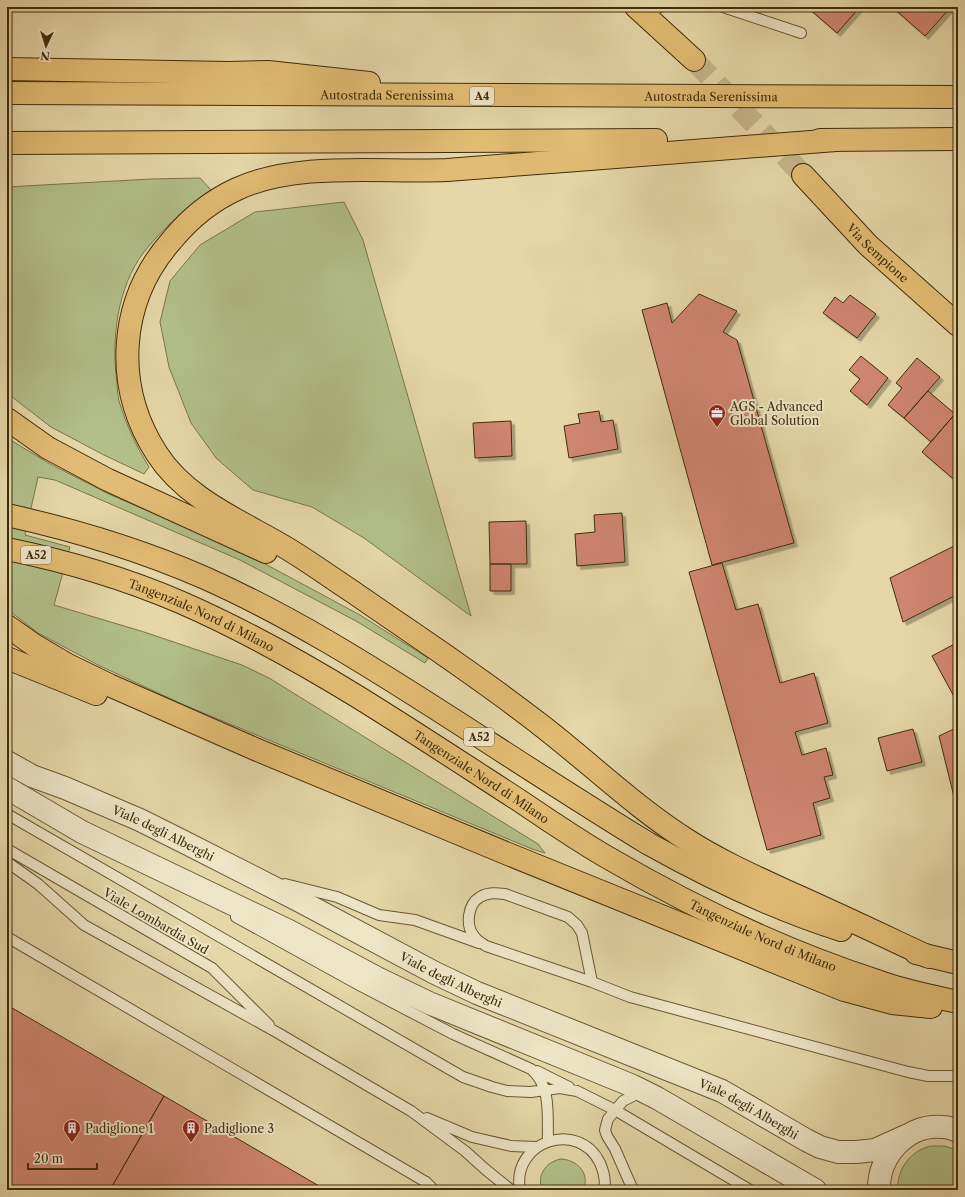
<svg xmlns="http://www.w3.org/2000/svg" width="965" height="1197" font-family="'Libre Caslon Text',serif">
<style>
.green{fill:#b2bf89;stroke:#7a764a}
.building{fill:#cf8570;stroke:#412d0c;filter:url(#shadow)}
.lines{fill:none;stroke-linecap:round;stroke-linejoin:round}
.primary-tunnel{stroke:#c4b589;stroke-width:22;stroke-dasharray:22 11;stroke-linecap:butt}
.service-casing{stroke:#6a5833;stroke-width:12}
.tertiary-casing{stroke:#6a5833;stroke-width:24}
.primary-casing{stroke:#412d0c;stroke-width:24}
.motorway-casing{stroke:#412d0c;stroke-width:24}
.service{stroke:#eee5c6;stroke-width:10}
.tertiary{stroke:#eee5c6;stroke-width:22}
.primary{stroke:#e2bc74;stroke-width:22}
.motorway{stroke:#e2bc74;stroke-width:22}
.labels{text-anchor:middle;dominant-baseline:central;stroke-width:4;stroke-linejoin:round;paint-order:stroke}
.shield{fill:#eee5c6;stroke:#756444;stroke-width:1}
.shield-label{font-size:11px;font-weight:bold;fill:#412d0c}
.street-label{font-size:12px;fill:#412d0c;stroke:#eee5c6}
.poi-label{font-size:12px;fill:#412d0c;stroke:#eee5c6;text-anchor:start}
</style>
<defs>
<filter id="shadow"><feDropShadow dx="3.5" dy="3.5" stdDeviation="0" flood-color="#0004"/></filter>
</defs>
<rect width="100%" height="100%" fill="#e5d7a8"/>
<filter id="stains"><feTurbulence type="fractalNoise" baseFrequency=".005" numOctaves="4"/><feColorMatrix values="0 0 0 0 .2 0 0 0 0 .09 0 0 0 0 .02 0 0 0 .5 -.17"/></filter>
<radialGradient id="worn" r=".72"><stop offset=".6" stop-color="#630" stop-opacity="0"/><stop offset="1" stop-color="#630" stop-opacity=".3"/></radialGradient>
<path class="green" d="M200 178 211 190C186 208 163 228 144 252 117 287 111 340 117 383 117 389 118 395 119 401 126 424 136 446 149 467L144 474 102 454 51 427 7 393V187L151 179Z
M344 202 363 240 471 616 364 538 312 507 253 490 216 458 191 423 169 367 160 322 170 281 200 245 255 212Z
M7 438 52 465 111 495 243 552 360 615 428 658 425 663 356 621 240 560 55 480 38 477 25 535 70 547 54 605 144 632 242 665 269 678 538 844 545 853 532 849 184 705 98 665 38 633 7 609Z
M944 1146 958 1150V1190H898C896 1170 911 1150 931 1146 935 1146 940 1146 944 1146Z
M560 1159C576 1159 591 1173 583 1190H542C537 1175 545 1163 560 1159Z"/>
<path class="building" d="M807 7H860L837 33Z
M892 7H951L925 36Z
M699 294 737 311 723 332 737 340 794 543 712 565 642 310 667 303 672 323Z
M850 295 876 314 857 338 823 313 835 297 843 303Z
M861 356 888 378 867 405 850 391 860 379 849 370Z
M917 358 940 377 904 418 888 405 902 388 896 383Z
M928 391 955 414 931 442 904 418Z
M599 411 601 422 613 420 618 449 569 458 564 426 580 423 578 414Z
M955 414 958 417V483L922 452Z
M511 421 512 456 475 458 473 423Z
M622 513 625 562 577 566 575 534 595 532 594 515Z
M526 521 527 564H490L489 522Z
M958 544V594L903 622 890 578Z
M722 563 736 610 758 604 780 683 814 673 828 723 795 732 802 755 826 748 833 775 824 777 830 798 813 803 821 835 767 850 689 572Z
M490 564H511V591H490Z
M958 642V704L932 656Z
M958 727V813L939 736Z
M913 729 922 762 887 771 878 738Z
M7 1005 164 1096 110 1190H7Z
M164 1096 326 1190H110Z"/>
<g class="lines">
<path class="primary-tunnel" d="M694 60 803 175"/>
<defs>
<path id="service" d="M723 7 801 33
M644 15 660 7
M7 814 463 1077 492 1087 507 1091 531 1092 560 1088 577 1091 615 1110 750 1190
M7 849 212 968 269 1025
M7 862 38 884 84 925 278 1033 411 1111 465 1151 485 1169 511 1190
M285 884 337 897 379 915 415 920 479 943
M236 917 361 986 453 1034 531 1069C552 1086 547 1117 548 1141
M7 937 426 1182 434 1190
M592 982 582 933 577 925 568 917 505 894C497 893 488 892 480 897 468 904 465 925 474 936 477 941 482 943 486 946L592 982 630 997 908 1072 928 1076H958
M537 1071 569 1087
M427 1118 472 1137 511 1146 536 1147
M520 1190C511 1141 579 1119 600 1163 604 1172 606 1181 604 1190
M633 1190 615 1149 607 1136 605 1130 608 1119 623 1101 635 1095H642"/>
<g id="tertiary">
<path id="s1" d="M7 762 32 776 65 788 140 820 184 842 298 900 435 973 477 993 722 1091 806 1140 820 1147 838 1152H857L875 1150 906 1136"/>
<path d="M7 788 82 832 289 931 379 979 429 1003 633 1086 657 1098 815 1190"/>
<path d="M879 1190C878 1156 907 1123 943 1127 948 1127 953 1129 958 1131"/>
</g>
<g id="primary">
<path d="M636 7 694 60"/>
<path id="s2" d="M803 175 868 245 958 325"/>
</g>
<g id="motorway">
<path d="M7 69 229 73 268 72 369 83"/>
<path id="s3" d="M7 93 958 97"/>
<path d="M820 140 958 139"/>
<path d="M836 140C749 146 663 153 577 160 534 163 491 167 447 170 381 173 298 161 237 189 211 201 190 218 172 240 118 301 113 386 157 454 186 499 239 520 283 546 307 560 330 577 353 592 416 636 481 678 542 726 591 764 635 807 687 840 721 862 758 878 795 895 840 915 884 936 929 957"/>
<path d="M7 143 656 140"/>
<path d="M7 419 48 448 108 480 266 552"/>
<path d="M7 515C75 530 141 550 205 578 290 616 368 665 446 715 513 758 580 802 649 844 710 878 774 909 841 930"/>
<path id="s4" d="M7 549C66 561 124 578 180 602 242 629 301 662 358 697 413 731 466 766 520 801 548 820 576 839 605 856 692 907 784 951 880 982 905 991 932 996 958 1002"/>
<path d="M7 626 34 645 68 665 109 685 255 749 508 854 844 990 892 1003 931 1007"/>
<path d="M7 658 96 694"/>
<path d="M916 953 958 963"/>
</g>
</defs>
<use href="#service" class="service-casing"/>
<use href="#tertiary" class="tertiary-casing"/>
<use href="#primary" class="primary-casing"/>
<use href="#motorway" class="motorway-casing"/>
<use href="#service" class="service"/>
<use href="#tertiary" class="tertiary"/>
<use href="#primary" class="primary"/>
<use href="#motorway" class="motorway"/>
</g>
<defs>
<symbol id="office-pin" viewBox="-11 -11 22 30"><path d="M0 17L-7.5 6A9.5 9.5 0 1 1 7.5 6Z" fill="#8f2418" stroke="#eee5c6"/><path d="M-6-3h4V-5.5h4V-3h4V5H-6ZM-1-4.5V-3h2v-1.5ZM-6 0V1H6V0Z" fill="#fff"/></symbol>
<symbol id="building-pin" viewBox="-11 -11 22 30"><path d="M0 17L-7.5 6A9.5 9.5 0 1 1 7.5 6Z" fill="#8f2418" stroke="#eee5c6"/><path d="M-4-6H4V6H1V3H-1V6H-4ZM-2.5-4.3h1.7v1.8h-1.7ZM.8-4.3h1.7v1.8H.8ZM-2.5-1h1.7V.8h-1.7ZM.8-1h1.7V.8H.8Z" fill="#fff"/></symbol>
</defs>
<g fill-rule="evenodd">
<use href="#office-pin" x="707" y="403" width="20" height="27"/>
<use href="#building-pin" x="62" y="1118" width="20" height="27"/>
<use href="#building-pin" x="181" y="1118" width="20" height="27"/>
</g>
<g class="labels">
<g class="shield">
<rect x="470" y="87" width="24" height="18" rx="3"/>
<rect x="21" y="546" width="30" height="18" rx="3"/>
<rect x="464" y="728" width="30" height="18" rx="3"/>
</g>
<g class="shield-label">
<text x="482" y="96">A4</text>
<text x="36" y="555">A52</text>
<text x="479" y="737">A52</text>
</g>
<g class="street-label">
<text stroke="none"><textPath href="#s3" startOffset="380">Autostrada Serenissima</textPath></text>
<text stroke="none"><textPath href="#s3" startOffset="704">Autostrada Serenissima</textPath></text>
<text stroke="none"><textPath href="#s2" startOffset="108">Via Sempione</textPath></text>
<text stroke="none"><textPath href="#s4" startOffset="206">Tangenziale Nord di Milano</textPath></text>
<text stroke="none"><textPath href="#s4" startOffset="530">Tangenziale Nord di Milano</textPath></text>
<text stroke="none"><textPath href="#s1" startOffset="172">Viale degli Alberghi</textPath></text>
<text transform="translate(156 921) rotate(30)">Viale Lombardia Sud</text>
<text stroke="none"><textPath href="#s4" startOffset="854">Tangenziale Nord di Milano</textPath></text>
<text stroke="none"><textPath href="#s1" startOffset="495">Viale degli Alberghi</textPath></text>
<text stroke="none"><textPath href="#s1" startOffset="820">Viale degli Alberghi</textPath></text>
</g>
<g class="poi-label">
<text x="730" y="406">AGS - Advanced<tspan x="730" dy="14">Global Solution</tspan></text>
<text x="85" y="1128">Padiglione 1</text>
<text x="204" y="1128">Padiglione 3</text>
</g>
</g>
<rect width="965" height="1197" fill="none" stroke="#e5d7a8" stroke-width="24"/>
<rect x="8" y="8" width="949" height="1181" fill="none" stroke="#412d0c" stroke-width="2"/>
<rect x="12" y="12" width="941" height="1173" fill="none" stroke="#412d0c"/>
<g transform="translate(46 46) rotate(184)" stroke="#eee5c6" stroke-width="3" paint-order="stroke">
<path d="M0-3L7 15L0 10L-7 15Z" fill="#412d0c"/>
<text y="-6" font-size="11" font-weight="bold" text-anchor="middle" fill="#412d0c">N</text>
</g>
<path d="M28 1163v6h69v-6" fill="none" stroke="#412d0c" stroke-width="2"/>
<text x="34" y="1163" font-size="12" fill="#412d0c" stroke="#eee5c6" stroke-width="3" paint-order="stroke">20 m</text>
<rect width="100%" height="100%" filter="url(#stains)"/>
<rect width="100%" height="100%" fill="url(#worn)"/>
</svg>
